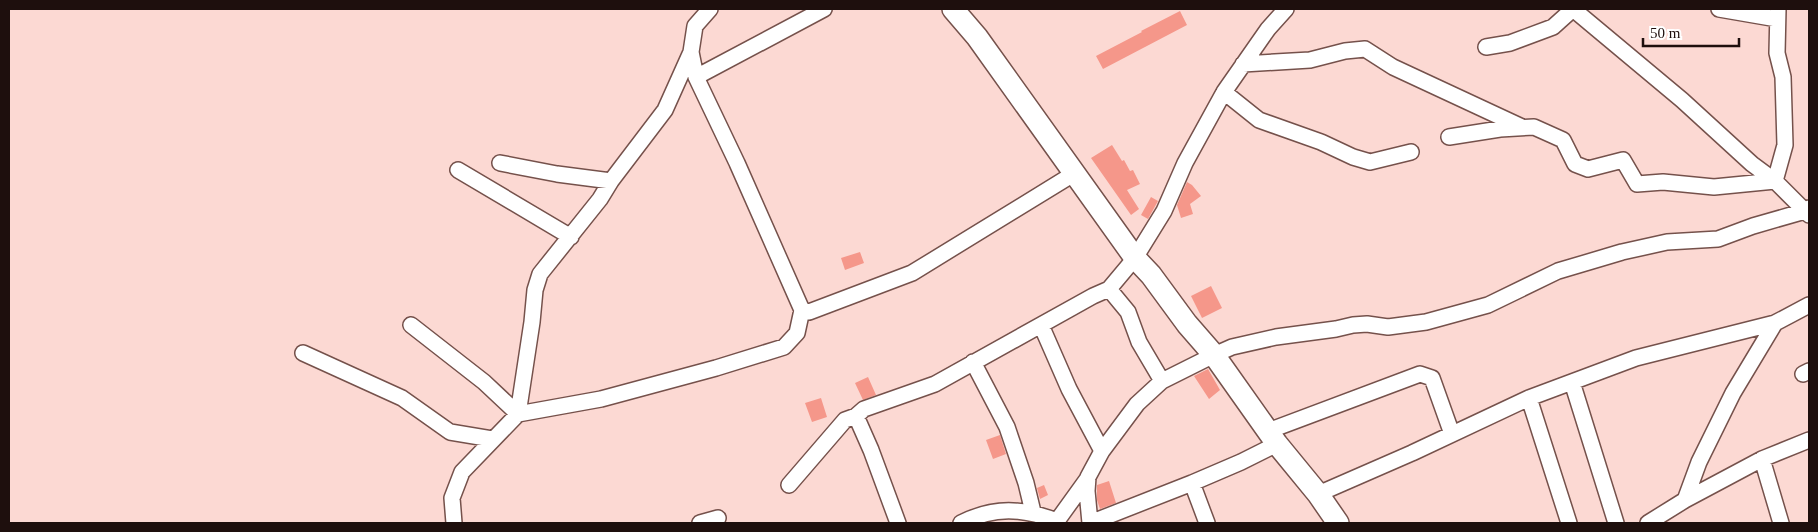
<svg xmlns="http://www.w3.org/2000/svg" width="1818" height="532" font-family="'Times New Roman',serif">
<style>
.building{fill:#f5978a}
.lines{fill:none;stroke-linecap:round;stroke-linejoin:round}
.street-casing{stroke:#75514b;stroke-width:18}
.secondary-casing{stroke:#75514b;stroke-width:24}
.street{stroke:#fff;stroke-width:15}
.secondary{stroke:#fff;stroke-width:21}
</style>
<rect width="100%" height="100%" fill="#fcd9d3"/>
<path class="building" d="M1180 11 1187 25 1103 69 1096 56 1142 32 1141 31Z
M1112 145 1122 161 1124 160 1130 171 1133 170 1140 184 1127 190 1139 209 1131 215 1091 158Z
M1187 182 1192 185 1201 196 1190 204 1193 214 1181 218 1177 205Z
M1151 197 1158 201 1148 219 1141 215Z
M860 252 864 263 845 270 841 258Z
M1211 286 1222 308 1202 318 1191 296Z
M1208 369 1220 390 1209 399 1194 376Z
M868 377 876 395 863 400 855 383Z
M821 398 827 417 812 422 805 403Z
M1000 435 1006 454 993 459 986 440Z
M1109 481 1116 503 1100 509 1097 500V485Z
M1044 485 1048 495 1040 499 1037 488Z"/>
<g class="lines">
<defs>
<path id="street" d="M710 9 695 26 691 52 696 77 737 163 802 310 809 312 912 273 1075 173
M1573 9 1682 100 1752 164 1775 181 1809 215
M1719 9 1777 19
M1486 47 1510 43 1553 27 1573 9
M1243 64 1310 60 1345 51 1365 49 1393 67 1522 127
M696 77 824 9
M1224 92 1259 120 1321 142 1353 157 1370 162 1411 152
M1449 137 1500 129 1534 127 1563 140 1575 164 1588 169 1623 160 1637 184 1663 182 1714 187 1775 181 1785 145 1783 77 1777 53 1778 9
M500 163 557 174 611 181
M458 170 571 237
M1109 289 1128 312 1139 342 1162 381
M411 325 484 382 518 414 601 399 716 368 784 347 797 333 802 310
M1041 325 1069 389 1102 451
M303 353 402 398 450 432 492 439
M973 362 1007 427 1026 483 1033 512
M1803 374 1809 371
M1572 382 1616 523
M1529 398 1569 523
M856 416 871 450 898 523
M1268 431 1420 374 1432 378 1452 434
M1762 459 1781 523
M1192 483 1090 523 1087 491 1088 477 1102 451 1137 404 1162 381 1214 355 1232 347 1276 337 1336 329 1353 325 1367 324 1388 327 1426 322 1488 305 1558 271 1622 252 1667 242 1718 239 1753 226 1805 211 1809 208
M789 485 845 420 856 416 864 409 935 384 1093 296 1109 289 1135 258 1164 211 1185 163 1224 92 1268 29 1286 9
M1318 494 1412 453 1529 398 1636 358 1775 323
M1685 500 1762 459 1809 440
M454 523 452 498 462 472 518 414 532 322 535 290 540 274 600 199 611 181 665 110 691 52
M700 523 718 518
M961 523C995 506 1022 508 1057 521
M1053 523 1057 521 1088 478
M1207 523 1192 483 1241 462 1277 444
M1648 523 1685 500 1699 462 1733 393 1775 323 1809 305"/>
<path id="secondary" d="M953 9 977 37 1135 258 1151 275 1187 324 1214 355 1277 444 1318 494 1338 523"/>
</defs>
<use href="#street" class="street-casing"/>
<use href="#secondary" class="secondary-casing"/>
<use href="#street" class="street"/>
<use href="#secondary" class="secondary"/>
</g>
<rect width="1818" height="532" fill="none" stroke="#1e0f0d" stroke-width="20"/>
<path d="M1643 38v8h96v-8" fill="none" stroke="#1e0f0d" stroke-width="2.5"/>
<text x="1650" y="38" font-size="15" fill="#1e0f0d" stroke="#ffffff" stroke-width="4" paint-order="stroke">50 m</text>
</svg>
